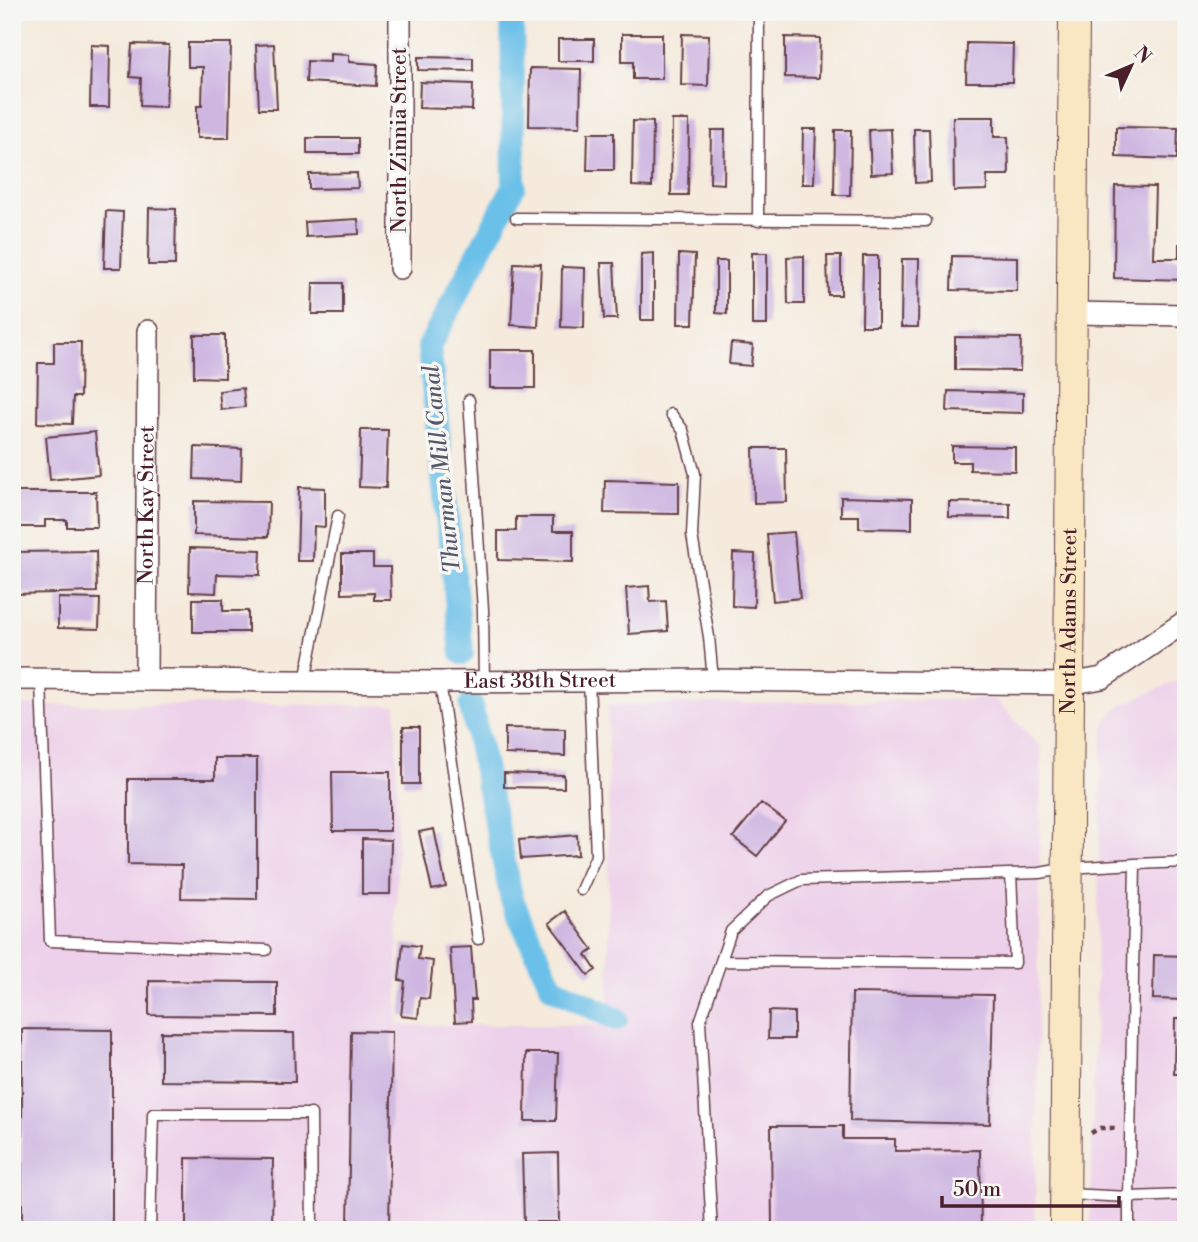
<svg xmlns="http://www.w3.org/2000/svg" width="1198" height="1242" font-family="'Libre Bodoni',serif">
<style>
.built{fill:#edd0e9}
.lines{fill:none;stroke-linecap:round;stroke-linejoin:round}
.canal{stroke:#6bc0e8;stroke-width:24}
.building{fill:#ceb6e1}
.lane-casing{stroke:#643d46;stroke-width:13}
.street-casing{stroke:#643d46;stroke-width:24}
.secondary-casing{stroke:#643d46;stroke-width:32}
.path{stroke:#643d46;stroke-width:4.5;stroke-dasharray:5 5;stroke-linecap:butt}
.lane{stroke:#fff;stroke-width:10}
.street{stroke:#fff;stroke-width:21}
.secondary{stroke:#f9e7c3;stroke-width:30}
.labels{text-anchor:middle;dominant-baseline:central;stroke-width:7;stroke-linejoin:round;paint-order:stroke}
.street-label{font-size:21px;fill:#4a1f2b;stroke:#f6f6f2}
.water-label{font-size:23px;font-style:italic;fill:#56576d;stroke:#f6f6f2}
</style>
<rect width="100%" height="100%" fill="#f6f6f2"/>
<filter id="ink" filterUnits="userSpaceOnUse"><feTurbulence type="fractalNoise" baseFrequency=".0143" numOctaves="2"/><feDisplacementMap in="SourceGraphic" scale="14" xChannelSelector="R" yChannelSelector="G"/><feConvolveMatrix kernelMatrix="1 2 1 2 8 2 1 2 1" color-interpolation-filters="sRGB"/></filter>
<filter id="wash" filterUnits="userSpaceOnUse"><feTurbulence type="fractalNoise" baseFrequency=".00686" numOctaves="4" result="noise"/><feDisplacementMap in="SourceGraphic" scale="28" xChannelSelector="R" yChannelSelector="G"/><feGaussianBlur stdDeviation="1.57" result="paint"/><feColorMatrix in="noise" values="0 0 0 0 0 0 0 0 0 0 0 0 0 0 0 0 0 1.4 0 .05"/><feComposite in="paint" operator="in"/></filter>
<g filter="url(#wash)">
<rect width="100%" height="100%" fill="#f5eadc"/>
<path class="built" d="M1186 675V1230H1090L1102 742 1106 719 1121 705 1177 681Z
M995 699 1041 748 1035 1230H12V705H396L398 1025H609L608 705Z"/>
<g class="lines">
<path class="canal" d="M462 653 429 347 514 186 512 12
M471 705 512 900 552 987 616 1019"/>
</g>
<g id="blocks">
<path class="building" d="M622 34H662V79H633V62H622Z
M682 34 709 35 708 86 681 85Z
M785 37 820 38 819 78 785 77Z
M558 39H594V61H558Z
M188 43H231L229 138H197V106H202L203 67H188Z
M967 43 1013 44 1012 82H966Z
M132 44 169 45 166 107 140 106 141 78 130 77Z
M274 44 277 109H259L256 45Z
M91 45 110 46 109 107H90Z
M330 54 349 55V62L377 64 376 86 306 82 307 61 330 62Z
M418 57 473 58V71L418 70Z
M530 68 581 69 580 127 529 126Z
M420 82 473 84 472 110 419 108Z
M953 117H994V137H1008L1009 175H987V190L954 191Z
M672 120H689L688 195H671Z
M633 121 653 122 652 187 632 186Z
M1116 127 1178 128 1177 159 1116 157Z
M803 129H816L814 184H802Z
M891 129 893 173 871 174 869 130Z
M914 129H929L931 182 915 183Z
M711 130H725L724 184 710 183Z
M835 130H851L850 195H834Z
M588 133H614V170H587Z
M307 138H358V154H307Z
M357 173 358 188 309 189V174Z
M1115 186 1155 187 1153 258H1179V244H1186V280L1114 278Z
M149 208 176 209 175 265H148Z
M106 211 123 212 121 268H104Z
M358 219 359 234 306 237 305 222Z
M654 253V320H641V254Z
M752 253H767V325H752Z
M679 254 695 255 693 324H678Z
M804 256V304H788L787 257Z
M827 256H841V295H828Z
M863 256H878V326H862Z
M952 256 1017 257V291L951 290Z
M902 259H919L918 327H901Z
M716 261H727V314L716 313Z
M514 263 541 264 538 327 511 325Z
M601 263H614L617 319H604Z
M562 267 585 268 584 328 561 327Z
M313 283H343V314H312Z
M194 335H225V378L194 377Z
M955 337 1021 338 1020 371 955 370Z
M54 342H81L80 397H73L72 424 37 423 38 363H54Z
M731 343 753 345 751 366 729 364Z
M490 350H535V388H490Z
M243 388 245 407 221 410 219 391Z
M948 391 1023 393V413L947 411Z
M361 430H388L386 488 359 487Z
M95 432 99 475 50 480 46 437Z
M952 446 1015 447V471L970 470V462H952Z
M195 447 242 449 241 481 194 479Z
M753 448H786L787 502 754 503Z
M605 480 679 482V514L604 513Z
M299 487 325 488V527L314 526 313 561H297Z
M13 492H96L97 527H67V520H45V527H13Z
M841 497 912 499V529L859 528V516H841Z
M194 501 269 502 268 537 194 535Z
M949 502 1010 503V518L949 517Z
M516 517H553V531H573V562L498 560V531H516Z
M794 532 800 598 773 601 767 534Z
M190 548 261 550 260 575 217 574 216 593 189 592Z
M96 551 97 592 14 594 13 552Z
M733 553 755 554 754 607 732 606Z
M342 554H373V567H390L391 600H374V593L342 594Z
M649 586 650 602 666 601 668 631 629 634 626 588Z
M58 598 100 599 99 629 58 628Z
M193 599H223V611H248V632H193Z
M403 727H419V784H403Z
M505 728 565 729V756L505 754Z
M215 758H257V899L181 898 182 865 128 864V779H215Z
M332 772H390V831H333Z
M504 773 564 775V788L504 787Z
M761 803 785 821 757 856 733 837Z
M434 829 446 887 432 890 419 832Z
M577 835 578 855 521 859 519 840Z
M362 839 391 840 390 894H362Z
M565 911 593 950 586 955 596 970 588 975 549 923Z
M403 944 420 946 418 959 433 961 429 999 420 998 418 1018 401 1016 405 981 399 980Z
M471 947 475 1000H471L472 1021 455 1022 450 948Z
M1154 955 1186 956V1000L1153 999Z
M149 981 277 982V1016L149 1015Z
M852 993 993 995 990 1124 850 1121Z
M769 1011 794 1012V1039H768Z
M1175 1019H1186V1074H1174Z
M22 1029 112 1030V1230H22Z
M351 1031 392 1032 389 1230H348Z
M161 1032 294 1033 295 1082 161 1081Z
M526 1053H558L556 1121H525Z
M1186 1111V1142H1182L1181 1112Z
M771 1126H843V1139H895V1151L980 1150 981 1230H772Z
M558 1153 559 1222H524L522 1154Z
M186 1158 273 1159 272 1230H186Z"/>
</g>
</g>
<g filter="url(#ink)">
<use href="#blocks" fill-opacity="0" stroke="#643d46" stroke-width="2"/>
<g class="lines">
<defs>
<path id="lane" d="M516 218 926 221
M758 221 759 12
M469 400 483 610 484 682
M671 414 683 430 695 474 692 535 709 637 713 680
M41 680 50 941 266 950
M305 681 338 516
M440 682 478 939
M1011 874 1015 963 721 961 731 931 768 896 801 880 1040 873 1068 868 1135 864
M581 890 596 856 589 681
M1068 1194 1129 1197 1135 864 1186 862
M150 1230 153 1114H311L312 1230
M712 1230 700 1022 721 961
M1129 1230V1197L1186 1195"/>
<g id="street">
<path d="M400 268V12"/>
<path d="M1072 313 1186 315"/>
<path id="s1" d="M12 679 440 682 713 680 1069 684 1102 678 1186 621"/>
<path id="s2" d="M146 680 148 331"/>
</g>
<g id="secondary">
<path id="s3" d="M1065 1230 1074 12"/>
</g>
</defs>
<use href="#lane" class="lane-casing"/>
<use href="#street" class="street-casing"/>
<use href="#secondary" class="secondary-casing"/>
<path class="path" d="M1091 1133 1100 1128H1115"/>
<use href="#lane" class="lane"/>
<use href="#street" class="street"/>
<use href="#secondary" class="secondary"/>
</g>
</g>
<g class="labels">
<g class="street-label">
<text transform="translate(400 140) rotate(-90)">North Zinnia Street</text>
<text stroke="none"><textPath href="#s2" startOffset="175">North Kay Street</textPath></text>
<text stroke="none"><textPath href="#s3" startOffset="609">North Adams Street</textPath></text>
<text stroke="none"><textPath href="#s1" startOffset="528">East 38th Street</textPath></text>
</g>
<g class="water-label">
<text transform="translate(442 469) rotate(-96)">Thurman Mill Canal</text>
</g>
</g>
<rect width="1198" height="1242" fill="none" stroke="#f6f6f2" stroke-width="42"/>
<g transform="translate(1131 66) rotate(46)" stroke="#f6f6f2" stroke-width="5" paint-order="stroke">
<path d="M0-5L12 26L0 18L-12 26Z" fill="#4a1f2b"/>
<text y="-10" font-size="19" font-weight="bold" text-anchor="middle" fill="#4a1f2b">N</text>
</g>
<path d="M942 1196v10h177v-10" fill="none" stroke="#4a1f2b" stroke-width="3.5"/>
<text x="953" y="1196" font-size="21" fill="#4a1f2b" stroke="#f6f6f2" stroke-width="5" paint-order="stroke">50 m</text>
</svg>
